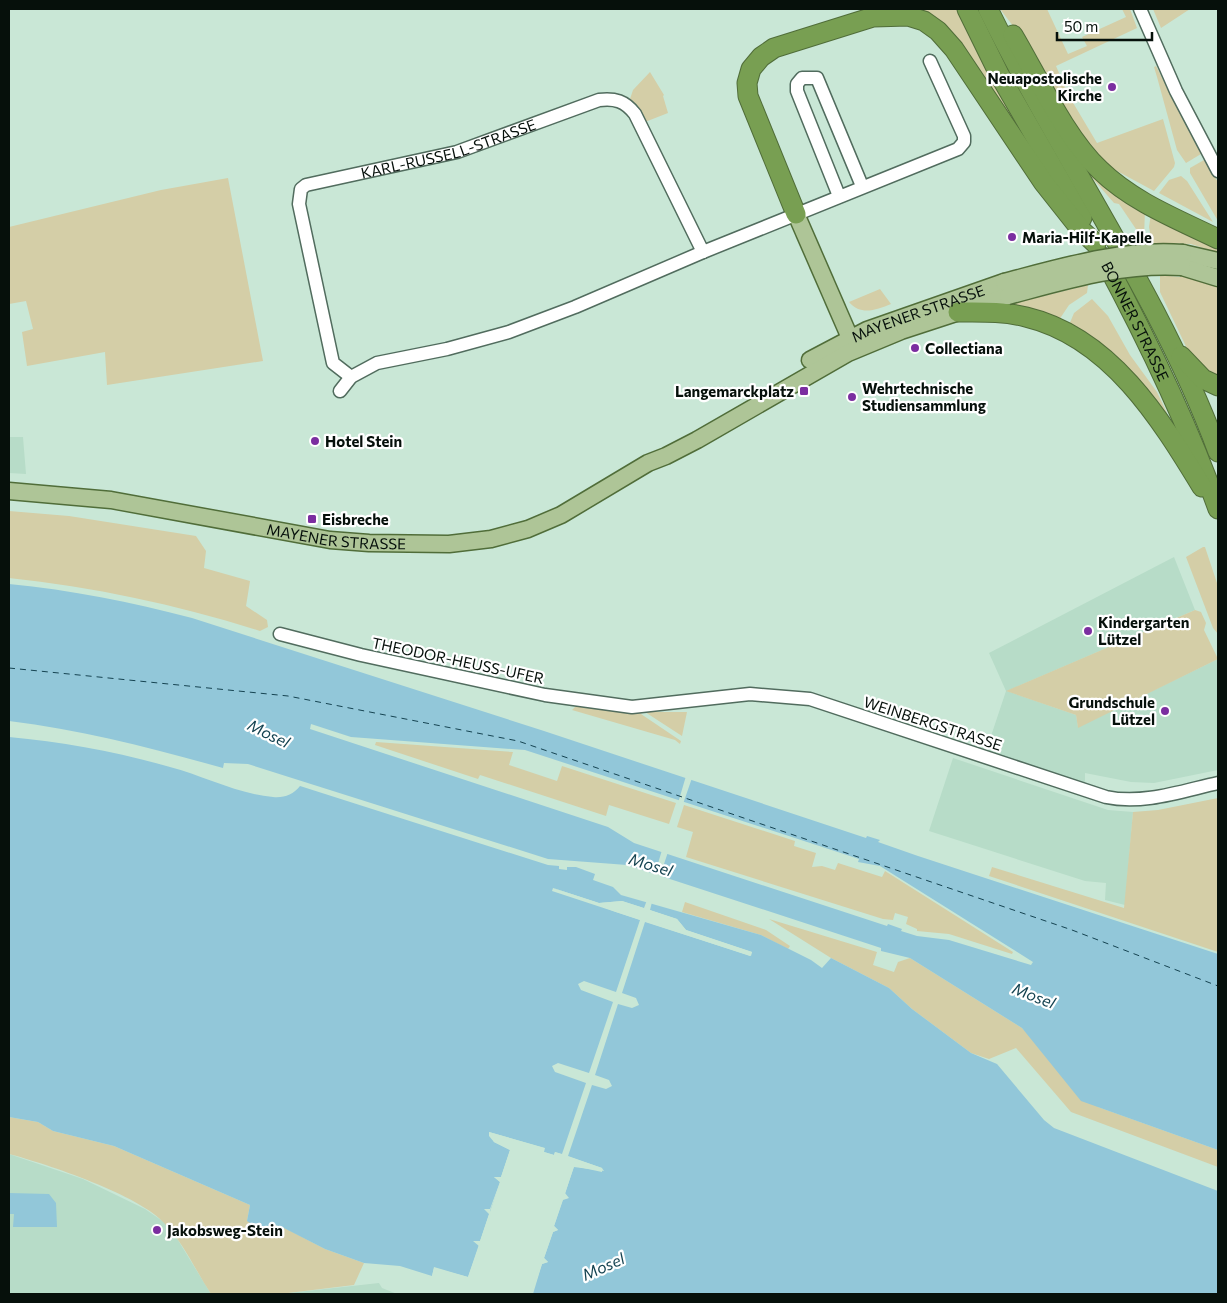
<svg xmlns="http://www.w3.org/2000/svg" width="1227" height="1303" font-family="Commissioner,sans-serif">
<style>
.built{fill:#b7dcc8}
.green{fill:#d4cea7}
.water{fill:#92c7d9;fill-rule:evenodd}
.pier{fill:#c9e7d6;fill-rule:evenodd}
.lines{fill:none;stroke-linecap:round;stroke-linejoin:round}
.ferry{stroke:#154351;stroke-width:1;stroke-dasharray:6 5;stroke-linecap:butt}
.minor-casing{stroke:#516c5e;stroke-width:15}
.major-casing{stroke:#506d39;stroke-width:19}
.highway-casing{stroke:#506d39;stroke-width:21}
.minor{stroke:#fff;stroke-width:12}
.major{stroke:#aec597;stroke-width:16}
.highway{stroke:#789f52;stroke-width:19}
.major-bridge-casing{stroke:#506d39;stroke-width:19;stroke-linecap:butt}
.major-bridge{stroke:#aec597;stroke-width:16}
.poi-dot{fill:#7b2ea0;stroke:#fff;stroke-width:2}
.labels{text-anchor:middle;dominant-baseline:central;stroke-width:4.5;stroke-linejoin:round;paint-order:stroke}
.poi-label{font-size:15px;font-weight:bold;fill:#06100b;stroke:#fff;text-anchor:start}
.street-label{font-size:15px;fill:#06100b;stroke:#fff}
.water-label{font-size:16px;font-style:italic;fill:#154351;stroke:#fff}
</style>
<rect width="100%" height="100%" fill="#c9e7d6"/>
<path class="built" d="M9 437H23L26 474 9 473Z
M1174 557 1195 610 1007 691 1076 715 1078 727 1218 659V770L1154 783 1131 782 1085 773V783L986 751 1006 691 989 653Z
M953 758 1108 810 1133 812 1125 905 1105 900 1106 883 1085 881 929 831Z
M9 1154 83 1179 145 1209 164 1222 173 1232 211 1294H9Z
M379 1283 382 1288 397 1294H280Z"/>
<path class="green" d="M895 9H959L1054 184 956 43Z
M1000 9H1047L1068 54 1087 46 1082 37 1126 17 1122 9H1130L1137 28 1056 66 1069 96 1097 143 1163 119 1175 163 1174 167 1154 191 1106 165 1087 146 1020 35Z
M1153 9H1190L1161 28Z
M1156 66 1201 154 1186 163 1177 150 1157 77 1154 67Z
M650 72 664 95 663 96 668 113 645 122 637 105 630 99 633 90Z
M1040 91 1145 210 1144 237 1142 238 1119 204 1114 203 1074 157Z
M1204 160 1218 182V221L1190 173V168Z
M1181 176 1187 181 1213 222 1159 193 1169 180Z
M228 178 263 361 107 385 105 352 27 366 22 332 33 329 26 301 9 304V227L161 190Z
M1151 213 1218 246V253L1191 244 1152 243 1149 227Z
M1181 274 1197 277 1218 286V382L1192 359 1160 292V275L1180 277Z
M1088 285 1087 293 1069 305 1059 320 1003 306Z
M880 289 891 304C876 310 861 316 849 302Z
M1092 299 1108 316 1130 355 1157 392 1167 413 1163 415 1069 325 1074 313Z
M9 511 69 516 196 536 206 551 204 568 250 581 246 606 267 620 268 627 260 631C178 605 94 587 9 578Z
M1203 547H1205L1218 586V634L1213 628 1186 557Z
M1195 610 1201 612 1206 623 1204 630 1218 659 1078 728 1076 715 1006 691Z
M578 704 638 712 681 741 680 744 675 740 572 710Z
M645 712H687L682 736Z
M376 742 513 752 509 765 557 781 562 766 676 803 669 824 609 805 606 816 480 775 478 779 375 745Z
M1218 798V952L989 876 992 867 1124 908 1133 812 1158 810Z
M684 805 795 841 794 846 816 853 812 867 822 866 835 870 838 863 882 877 885 871 1013 952 1012 954 949 934 917 931V929L906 924 908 917 895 913 893 920 883 919 686 857 693 832 677 827Z
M685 902 766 930 790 946 788 949 761 935 682 912Z
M769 919 877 952 873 965 894 972 898 962 910 958 1022 1028 1098 1107 1218 1150V1167L1071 1112 1016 1048 989 1059 971 1053 912 1009 889 988 831 958Z
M9 1117 38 1122 53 1131 114 1146 250 1205 247 1221 281 1226 325 1249 364 1263 354 1285 280 1294H211C196 1271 184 1244 165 1224 140 1195 47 1164 9 1154Z"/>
<path class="water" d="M9 584C71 590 131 602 192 618L544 731 866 838 867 836 880 840 878 842 918 856 1218 954V1150L1081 1101 1022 1028 910 958 881 951V948L627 865 548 859 248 764 224 763 223 768C151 748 83 730 9 721ZM311 724 351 737 525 750 853 857 859 859 858 862 880 866 1033 962 1031 965 949 940 917 936 901 931 902 929 888 924 887 926 634 843 608 827 310 729Z
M9 737C63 742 118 752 170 767 204 776 238 794 273 797 284 798 293 795 300 786L548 865 559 866V869L567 870V867H576L595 874 593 880 613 887 621 895 761 935 811 960 822 968 831 958 889 988 912 1009 971 1053 997 1064 1044 1120 1054 1128 1218 1191V1294H533L542 1264 548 1262 544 1258 553 1232 558 1230 554 1226 563 1199 568 1198 565 1194 574 1166 602 1172V1168L555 1152 554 1155 544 1152V1148L489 1132 494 1142 510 1150 501 1177H494L500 1182 468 1277 434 1268 432 1276 400 1266 364 1263 325 1249 280 1226 270 1225 261 1230 247 1221 250 1205 114 1146 53 1131 38 1122 9 1117ZM553 888 599 903 622 901 677 919 686 930 752 952 750 956 616 912Z
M9 1193 49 1194 56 1203 57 1227H13L14 1214H9Z"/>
<path class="pier" d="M686 776 692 778 683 804 678 803Z
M662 850 668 852 659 879 654 877Z
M553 888 599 903 622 901 644 908 647 900 652 902 650 910 677 919 686 930 752 952 751 956 645 922 622 993 636 998 639 1005 632 1008 618 1004 595 1075 609 1080 612 1086 606 1089 592 1085 568 1156 602 1168 604 1171 574 1167 565 1193 569 1198 563 1200 554 1226 558 1230 553 1232 544 1258 548 1262 542 1264 532 1294H530L540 1263 544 1261 542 1258 550 1231 555 1229 552 1225 561 1199 565 1197 562 1193 572 1165 595 1168 557 1155 554 1158 543 1154 542 1149 491 1134 499 1143 513 1150 490 1211 491 1214 470 1278 467 1280 436 1271 434 1277 432 1276 434 1267 468 1277 479 1246 473 1241H480L489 1214 484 1209H490L500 1182 494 1177H501L510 1150 494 1142 489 1136V1132L545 1148 544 1152 554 1155 555 1152 562 1154 586 1083 555 1072 552 1066 558 1063 589 1073 613 1002 581 990 578 984 584 981 616 992 640 920 552 891ZM622 903 676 922 683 931 607 906Z"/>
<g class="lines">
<path class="ferry" d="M9 668 288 696 518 741 1072 930 1218 986"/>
<defs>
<g id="minor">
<path d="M1140 9 1176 91 1218 171"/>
<path d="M839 196 797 91V84L802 78H817L862 186"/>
<path id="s1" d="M351 377 333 363 299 204 301 189 306 185 457 152 599 100C615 98 625 101 635 114L703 252"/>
<path d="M340 391 351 377 377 363 447 349 509 332 575 307 703 252 958 149 964 142V136L930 61"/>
<path d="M280 634 361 655 545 695 632 707 750 694 810 699 1106 797C1143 805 1182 791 1218 783"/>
</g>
<g id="major">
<path d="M796 214 850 338"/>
<path d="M1183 253 1218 261"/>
<path d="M1182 267 1218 278"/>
<path id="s2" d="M810 360 867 330 1004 282"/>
<path id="s3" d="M9 491 111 500 330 540 369 543 449 544 491 539 528 529 561 515 648 463 666 456 697 440 848 353 901 331 1008 296"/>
</g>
<g id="highway">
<path d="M967 9 999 74 1082 218"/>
<path d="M988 9C1061 158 1160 295 1218 452"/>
<path d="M1013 35C1038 77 1065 137 1100 170 1133 202 1177 219 1218 239"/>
<path d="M796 214 748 96 747 83 751 69 761 57 774 48 873 17 908 16 924 21 938 31 954 49 1043 182 1081 230 1096 244"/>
<path id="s4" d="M1103 257C1147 339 1187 421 1218 509"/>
<path d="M958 312C980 312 1003 311 1026 317 1110 337 1160 418 1202 487"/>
<path d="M1181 356 1203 379 1218 386"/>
</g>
</defs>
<use href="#minor" class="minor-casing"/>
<use href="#major" class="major-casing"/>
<use href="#highway" class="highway-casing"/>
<use href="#minor" class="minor"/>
<use href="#major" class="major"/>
<use href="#highway" class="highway"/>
<defs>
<path id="major-bridge" d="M1004 282C1061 267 1123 248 1183 253
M1008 296C1065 281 1122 263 1182 267"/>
</defs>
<use href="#major-bridge" class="major-bridge-casing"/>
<use href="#major-bridge" class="major-bridge"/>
</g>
<g class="poi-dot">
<circle cx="1112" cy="87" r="5"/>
<circle cx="1012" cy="237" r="5"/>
<circle cx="915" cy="348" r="5"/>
<rect x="799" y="386" width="10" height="10" rx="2.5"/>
<circle cx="852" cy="397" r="5"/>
<circle cx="315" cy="441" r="5"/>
<rect x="307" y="514" width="10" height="10" rx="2.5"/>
<circle cx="1088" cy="631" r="5"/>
<circle cx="1165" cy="711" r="5"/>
<circle cx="157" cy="1230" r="5"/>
</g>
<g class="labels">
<g class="poi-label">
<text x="1102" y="78" text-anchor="end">Neuapostolische<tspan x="1102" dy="17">Kirche</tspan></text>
<text x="1022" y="237">Maria-Hilf-Kapelle</text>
<text x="925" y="348">Collectiana</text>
<text x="862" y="388">Wehrtechnische<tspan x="862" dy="17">Studiensammlung</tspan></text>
<text x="794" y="391" text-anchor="end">Langemarckplatz</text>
<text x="325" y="441">Hotel Stein</text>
<text x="322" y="519">Eisbreche</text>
<text x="1098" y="622">Kindergarten<tspan x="1098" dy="17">Lützel</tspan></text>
<text x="1155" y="702" text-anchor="end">Grundschule<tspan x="1155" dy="17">Lützel</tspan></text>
<text x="167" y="1230">Jakobsweg-Stein</text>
</g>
<g class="street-label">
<text stroke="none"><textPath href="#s1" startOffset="354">KARL-RUSSELL-STRASSE</textPath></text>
<text stroke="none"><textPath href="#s2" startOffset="118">MAYENER STRASSE</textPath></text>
<text stroke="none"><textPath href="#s4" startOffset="72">BONNER STRASSE</textPath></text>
<text stroke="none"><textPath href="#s3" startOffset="331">MAYENER STRASSE</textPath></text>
<text transform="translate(458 660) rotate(12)">THEODOR-HEUSS-UFER</text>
<text transform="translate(933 723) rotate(18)">WEINBERGSTRASSE</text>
</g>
<g class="water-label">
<text transform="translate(269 733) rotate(26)">Mosel</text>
<text transform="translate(651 864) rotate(17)">Mosel</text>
<text transform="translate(1034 995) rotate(21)">Mosel</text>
<text transform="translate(603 1266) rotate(-24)">Mosel</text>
</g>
</g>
<rect width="1227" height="1303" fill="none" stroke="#06100b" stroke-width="20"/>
<path d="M1057 32v8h95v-8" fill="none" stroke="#06100b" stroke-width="2.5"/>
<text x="1064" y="32" font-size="15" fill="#06100b" stroke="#ffffff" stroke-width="4" paint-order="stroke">50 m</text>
</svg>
